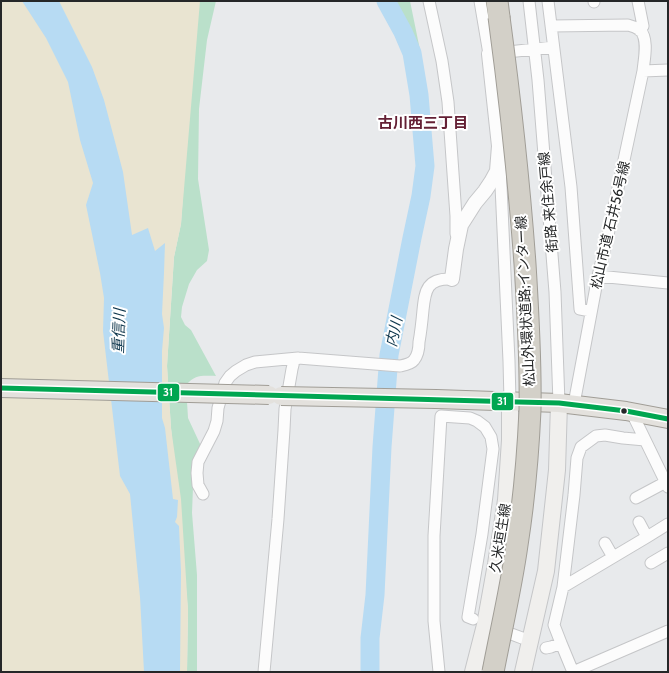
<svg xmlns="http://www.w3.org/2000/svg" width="669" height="673" font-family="Cabin,'Noto Sans JP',sans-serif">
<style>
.green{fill:#bae0ca}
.sand{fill:#e9e4d1}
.water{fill:#b7dbf3}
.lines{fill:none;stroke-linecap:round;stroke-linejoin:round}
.river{stroke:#b7dbf3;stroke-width:19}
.minor-casing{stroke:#c5c6c8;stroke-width:13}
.tertiary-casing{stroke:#c5c6c8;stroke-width:16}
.secondary-casing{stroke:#c5c6c8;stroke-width:18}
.primary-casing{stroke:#a09d96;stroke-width:20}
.motorway-casing{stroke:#a09d96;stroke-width:23}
.minor{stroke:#fcfcfc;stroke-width:11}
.tertiary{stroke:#fcfcfc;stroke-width:14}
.secondary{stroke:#f0efed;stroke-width:16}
.primary{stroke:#e3e1dd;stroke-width:18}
.motorway{stroke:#d3d0c8;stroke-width:21}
.primary-bridge-casing{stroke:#a09d96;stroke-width:20;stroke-linecap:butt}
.motorway-bridge-casing{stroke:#a09d96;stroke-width:23;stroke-linecap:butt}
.primary-bridge{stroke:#e3e1dd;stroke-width:18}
.motorway-bridge{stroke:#d3d0c8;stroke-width:21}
.bus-1-casing{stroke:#fff;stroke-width:8}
.bus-1{stroke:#00a651;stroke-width:5}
.bus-dot{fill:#252728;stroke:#fff;stroke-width:1.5}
.labels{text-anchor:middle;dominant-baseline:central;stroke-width:4;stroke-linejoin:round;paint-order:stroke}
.street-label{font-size:14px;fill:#252728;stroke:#fff}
.neighbourhood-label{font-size:15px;font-weight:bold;fill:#642035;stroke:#fff}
.water-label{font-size:15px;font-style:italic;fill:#0f374d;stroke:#fff}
.line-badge{stroke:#fff;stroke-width:1.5}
.badge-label{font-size:11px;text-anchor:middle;font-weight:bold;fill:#fff}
</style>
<rect width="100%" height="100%" fill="#e8eaec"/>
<path class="green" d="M196 1H216L207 40 199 109 198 179 209 250 207 261 197 270 189 284 182 307 181 317 185 325 191 330 216 376C202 376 196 374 186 385L188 418 201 446 194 461 192 513 197 575V672H187L188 610 171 428 167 366 174 257 181 224Z
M394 1H410L420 50Z"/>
<path class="sand" d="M1 1H200L181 224 174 257 167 366 171 428 181 499 188 610 187 672H1Z"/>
<path class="water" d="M22 1H59L92 67 104 100 123 172 132 235 148 228 155 251 165 243 164 273 162 314 164 328 162 351V418L165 428 173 499 178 500 177 517 175 522 179 526 181 572 180 672H144L140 597 130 494 120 476 103 331 104 298 100 273 86 205 93 183 80 140 68 82 46 38Z"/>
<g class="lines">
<path class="river" d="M370 672V638L375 595 382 447 389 355 412 238 421 196 425 166 419 95 412 53 403 32 386 1"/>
<defs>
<path id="minor" d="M429 1 442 61 448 102 456 216V234
M480 1 489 54 553 47
M529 1 538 80 555 292 559 403
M548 1 571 187 580 309 591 311
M638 1 643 26 639 30
M594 2V1
M551 26 628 25C632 26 637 28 640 30 649 39 644 60 643 71
M500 164 509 361 510 401
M598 276 668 283
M574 404 598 276 608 235 643 71 668 70
M632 413 668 487
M203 494 198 485 197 473 198 462 214 431 217 421 218 408 225 383 230 376 236 371 246 365 255 362 298 358 400 366C405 365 411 364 414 360 418 355 419 348 419 342 421 331 422 321 423 310 425 290 427 278 452 279
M636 498 666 482
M639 522 647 537
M605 543 613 557
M651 563 668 553
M563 587 574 495 577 458 581 447 596 436 605 435 623 438 645 440
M498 629 522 638
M561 643 554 625 563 587 647 537 668 524
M546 648 551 647 561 643 573 672
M264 672 278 519 284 430 285 409 292 369 294 361 298 358
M439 672 434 621V536L441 416 470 418 477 421 485 427 491 437 493 449 482 534 468 617 473 619
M573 672 668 631"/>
<path id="tertiary" d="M452 279 456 249 461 225 475 203 485 191 491 182 497 171 499 146 489 54"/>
<path id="secondary" d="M473 672 485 625 496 564 506 500 510 440V401
M523 672 546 571 557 470 559 403"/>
<path id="primary" d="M436 399 559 403 626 411 668 419"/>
<path id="motorway" d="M497 1 499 17"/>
</defs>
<use href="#minor" class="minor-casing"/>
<use href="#tertiary" class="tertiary-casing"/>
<use href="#secondary" class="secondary-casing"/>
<use href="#primary" class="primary-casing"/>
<use href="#motorway" class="motorway-casing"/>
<use href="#minor" class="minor"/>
<use href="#tertiary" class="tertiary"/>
<use href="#secondary" class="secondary"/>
<use href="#primary" class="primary"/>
<use href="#motorway" class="motorway"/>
<defs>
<path id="primary-bridge" d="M1 388 269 395
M281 396 436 399"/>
<path id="motorway-bridge" d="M493 672C501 630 511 588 517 545 524 500 528 455 530 410 531 361 528 312 525 264 519 181 510 99 499 17"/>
</defs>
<use href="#primary-bridge" class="primary-bridge-casing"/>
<use href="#motorway-bridge" class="motorway-bridge-casing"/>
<use href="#primary-bridge" class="primary-bridge"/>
<use href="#motorway-bridge" class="motorway-bridge"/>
<defs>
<path id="bus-1" d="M1 388 559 403 626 411 668 419"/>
</defs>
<use href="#bus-1" class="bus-1-casing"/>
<use href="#bus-1" class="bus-1"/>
</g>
<circle class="bus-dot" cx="624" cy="411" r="3.5"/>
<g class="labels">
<g class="street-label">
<text transform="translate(548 202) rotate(-95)">街路 来住余戸線</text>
<text transform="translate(610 225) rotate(-77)">松山市道 石井56号線</text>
<text transform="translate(525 301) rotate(-93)">松山外環状道路;インター線</text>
<text transform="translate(500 538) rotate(-81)">久米垣生線</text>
</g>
<g class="neighbourhood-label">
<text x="423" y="123">古川西三丁目</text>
</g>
<g class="water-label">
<text transform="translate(119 331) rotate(-88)">重信川</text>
<text transform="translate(394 332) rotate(-78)">内川</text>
</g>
</g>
<g class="line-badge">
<rect x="157" y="383" width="23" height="19" rx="4" fill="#00a651"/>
<rect x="491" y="392" width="23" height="19" rx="4" fill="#00a651"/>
</g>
<g class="badge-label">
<text x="168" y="396">31</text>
<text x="502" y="405">31</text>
</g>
<rect width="669" height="673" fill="none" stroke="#252728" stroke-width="4"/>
</svg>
